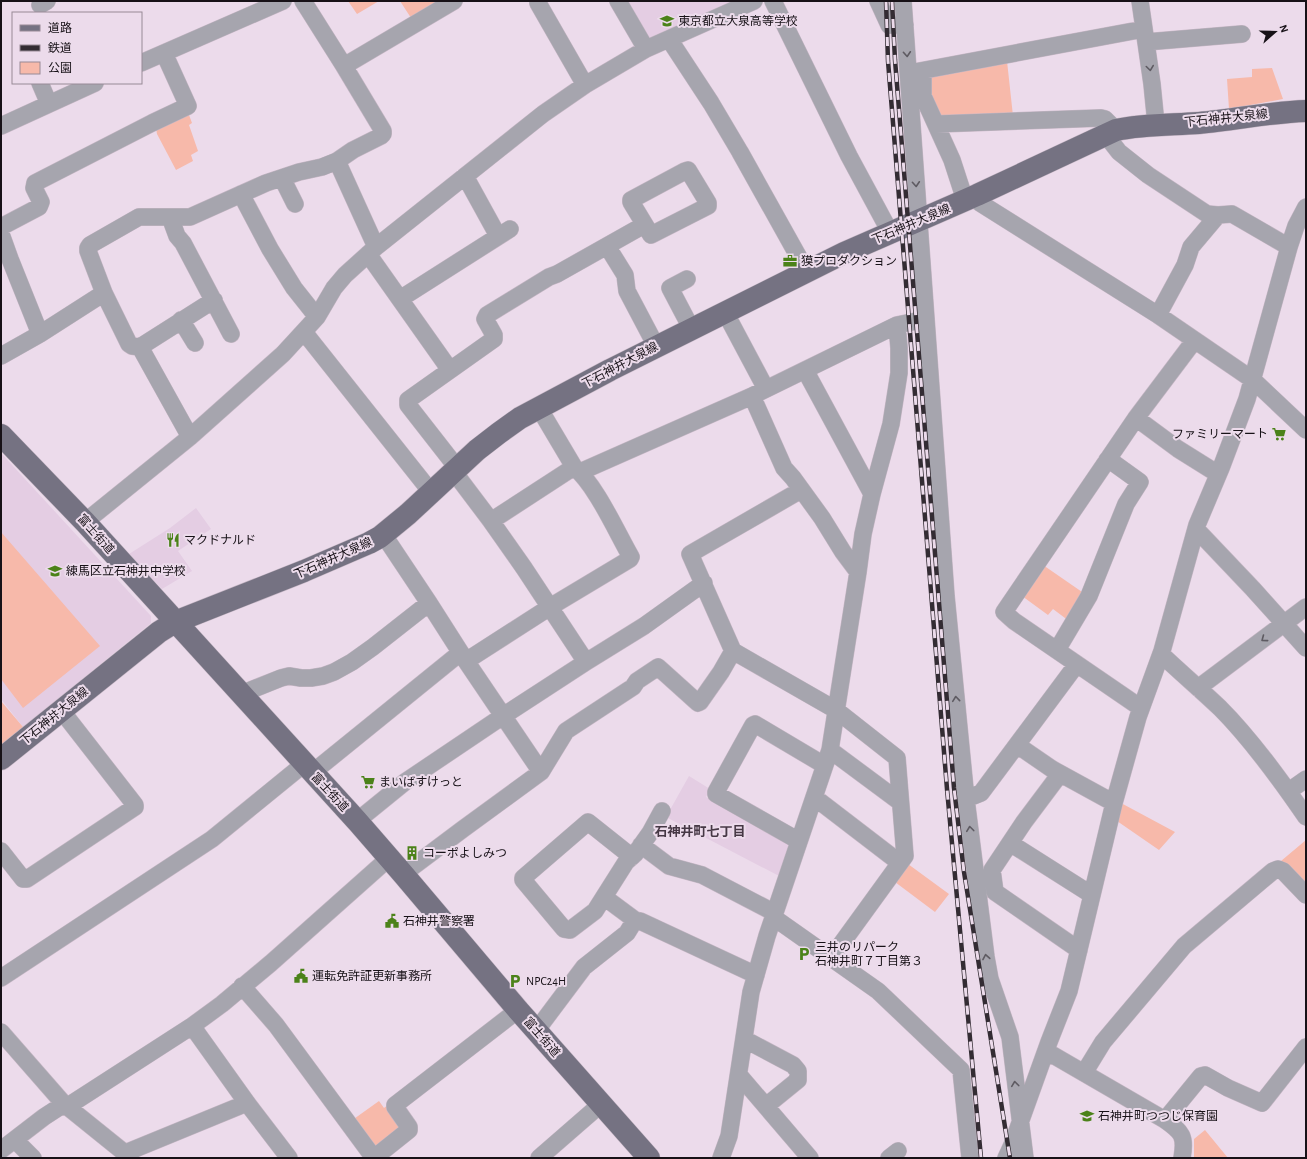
<svg xmlns="http://www.w3.org/2000/svg" width="1307" height="1159" font-family="'Alegreya Sans','Noto Sans JP',sans-serif">
<style>
.built{fill:#e4cde3}
.green{fill:#f7b9aa}
.lines{fill:none;stroke-linecap:round;stroke-linejoin:round}
.minor-casing{stroke:#c6b7c5;stroke-width:18}
.major-casing{stroke:#c6b7c5;stroke-width:23}
.minor{stroke:#a6a5ae;stroke-width:17}
.major{stroke:#757282;stroke-width:22}
.rail-casing{stroke:#332c33;stroke-width:4.5}
.rail{stroke:#ecdbeb;stroke-width:3;stroke-dasharray:9;stroke-linecap:butt}
.oneway{stroke:#5e5b62}
.labels{text-anchor:middle;dominant-baseline:central;stroke-width:4;stroke-linejoin:round;paint-order:stroke}
.poi-label{font-size:12px;fill:#171117;stroke:#ecdbeb;text-anchor:start}
.street-label{font-size:12px;fill:#171117;stroke:#ecdbeb}
.neighbourhood-label{font-size:13px;font-weight:bold;fill:#463845;stroke:#ecdbeb}
</style>
<rect width="100%" height="100%" fill="#ecdbeb"/>
<path class="built" d="M624 1H741L651 43Z
M1 453 151 616V623L23 727 1 699Z
M196 508 211 529 178 551 192 571 162 589 129 554 170 528Z
M689 776 710 789 706 797 788 842 791 847 781 877 666 817Z"/>
<path class="green" d="M348 1H379L357 14Z
M400 1H446L413 21Z
M1007 61 1013 116 940 118 928 96 930 75Z
M1272 68 1283 99 1229 109 1227 79 1252 77V69Z
M183 114 189 115 192 123 189 125 198 151 191 155 193 161 176 170 157 134 156 128Z
M1 532 100 646 23 708 1 679Z
M1043 565 1085 594 1069 621 1053 609 1048 615 1022 596Z
M1 701 23 727 1 746Z
M1121 803 1175 832 1159 850 1117 821Z
M1306 840V889L1281 861Z
M908 864 949 894 935 912 895 882Z
M379 1101 384 1108 389 1104 404 1125 378 1150 351 1121Z
M1205 1130 1228 1158H1194V1139Z"/>
<g class="lines">
<defs>
<path id="minor" d="M618 1 646 49
M773 1 849 156 890 232
M878 1 889 25H905
M903 1 946 596 966 799 986 957 990 979 1010 1037 1025 1158
M1140 1 1152 84 1156 124
M538 3 585 85
M40 5 47 1
M669 39 711 103 740 152 807 272
M1146 42 1242 34
M141 63 283 1
M344 66 454 1
M923 71V96L952 160 965 200
M909 73 1144 29
M40 83 49 104
M936 124 1101 118 1105 119 1116 130
M1 126 95 83
M1105 134 1119 152 1148 175 1207 214 1218 215 1232 214 1289 247
M337 161 376 247
M688 170 708 203V206L651 235 631 202V200L685 171Z
M465 176 498 236
M282 178 295 204
M241 194 270 249 294 288 317 317
M977 195 980 203 1158 315 1253 380 1306 430
M170 217 177 236 183 243 231 334
M1 227 39 207 41 202 34 188 35 183 152 123 188 106 164 53
M1 234 10 259 40 334
M607 246 625 275 627 291 656 346
M368 254 450 370
M687 279 670 288 691 328
M400 299 510 229
M214 300 140 347 132 346 129 344 104 293 88 251V248L90 245 139 217H190L266 183 299 172 322 167 337 161 353 150 381 136 383 134V131L344 66 303 1
M725 312 766 389
M1158 315 1185 265 1191 247 1218 215
M181 320 195 343
M304 332 431 492
M140 347 190 437
M1 356 40 334 104 293
M805 370 872 494
M752 396 784 468 793 478 822 518 843 552 858 572
M1136 418 1178 449 1218 474
M458 469 408 405V400L494 339V335L485 319 487 315 549 277 557 274 644 225
M454 472 491 521 524 568 586 662
M580 472 752 396 897 325 926 319
M491 521 574 467
M85 522 190 437 283 354 317 317 334 288 345 275 376 247 543 114 585 85 646 49 754 1
M1196 529 1253 589 1306 648
M383 534 429 603 466 661 541 772
M1057 650 1089 596 1126 504 1140 482 1115 464 1107 460
M733 651 836 710 897 758 905 856 831 958
M1161 654C1180 672 1201 690 1220 708 1252 740 1280 779 1306 817
M466 661 550 607 630 559 631 557C616 531 596 485 574 467L539 408
M1198 688 1306 607
M241 694 281 678 289 676 301 678H311L323 676 334 672 352 662 373 647 429 603
M1141 708 1014 621 1004 612 1136 418 1194 341
M1017 745 1052 769 1114 803
M830 750 900 802
M312 773 460 653
M1060 774 1024 822 992 870 995 892 1079 950
M1289 791 1306 779
M814 797 900 863
M966 799 981 793 1077 664
M357 821 405 782 503 716 586 662 644 626 704 583
M799 841 716 794V792L753 725 755 724 824 765
M1010 843 1092 895
M641 845 669 866 702 875 775 913
M1 851 23 879H27L135 807V805L61 710
M632 857 588 822 523 878V880L564 929 570 930 595 911 626 862 635 854 650 833 662 811
M403 874 463 829 541 772 566 731 633 687 637 681 658 667 698 703 700 702 721 672 733 651 690 554 801 490
M604 897 635 920
M773 917 878 991 961 1070 970 1158
M1 978 212 839 304 764
M242 986 276 1025 374 1158
M192 1026 247 1103 289 1158
M536 1031 584 967 627 933 635 920 640 921 756 975
M1 1032 64 1104 131 1158
M744 1039 793 1065 798 1071V1080L766 1106
M1046 1051 1165 1120C1182 1132 1186 1136 1182 1158
M1084 1073 1103 1042 1184 946 1273 871 1278 869 1283 871 1306 895
M739 1075 810 1158
M68 1106 192 1026 222 1004 271 963 389 858
M1165 1120 1201 1076 1205 1075 1228 1088 1262 1103 1306 1047
M15 1140 33 1158
M1 1150 44 1117 64 1104
M125 1153 247 1103
M374 1158 409 1130V1127L395 1107V1105L518 1010
M539 1158 601 1104
M721 1158 729 1136 751 992 767 936 830 750 858 572 863 534 872 494 891 424 899 373V348L897 325
M889 1158 898 1151
M1006 1158 1012 1145 1049 1042 1069 991 1114 803 1138 717 1162 651 1197 525 1221 468 1247 399 1289 247 1296 226 1306 207"/>
<path id="major" d="M1 435 85 522 357 821 403 874 518 1010 649 1158
M1 759 159 632 175 622 304 571 369 543 380 537 408 514 477 450 499 433 520 418 610 370 844 253 977 195 1116 130C1144 124 1171 125 1199 123 1235 120 1270 112 1306 111"/>
</defs>
<use href="#minor" class="minor-casing"/>
<use href="#major" class="major-casing"/>
<use href="#minor" class="minor"/>
<use href="#major" class="major"/>
<defs>
<path id="rail" d="M886 1 888 61 947 789 981 1158
M892 1 895 60 954 788 964 872 1010 1158"/>
</defs>
<use href="#rail" class="rail-casing"/>
<use href="#rail" class="rail"/>
</g>
<defs><path id="oneway-chevron" d="M-2-3.5L2.5 0L-2 3.5" fill="none" stroke-width="1.6" stroke-linecap="round" stroke-linejoin="round"/></defs>
<g class="oneway">
<use href="#oneway-chevron" transform="translate(907 54) rotate(86)"/>
<use href="#oneway-chevron" transform="translate(1150 68) rotate(82)"/>
<use href="#oneway-chevron" transform="translate(916 184) rotate(86)"/>
<use href="#oneway-chevron" transform="translate(1264 639) rotate(143)"/>
<use href="#oneway-chevron" transform="translate(956 699) rotate(-96)"/>
<use href="#oneway-chevron" transform="translate(970 829) rotate(-97)"/>
<use href="#oneway-chevron" transform="translate(986 957) rotate(-100)"/>
<use href="#oneway-chevron" transform="translate(1015 1084) rotate(-97)"/>
</g>
<defs>
<symbol id="school-bare" viewBox="-9 -9 18 18"><path d="M0-5L7-2L0 1L-7-2ZM-4 1L0 2.5L4 1V4Q0 6-4 4Z" fill="#4b8219" stroke="#ecdbeb" stroke-width="2.5" paint-order="stroke"/></symbol>
<symbol id="office-bare" viewBox="-9 -9 18 18"><path d="M-6-3h4V-5.5h4V-3h4V5H-6ZM-1-4.5V-3h2v-1.5ZM-6 0V1H6V0Z" fill="#4b8219" stroke="#ecdbeb" stroke-width="2.5" paint-order="stroke"/></symbol>
<symbol id="supermarket-bare" viewBox="-9 -9 18 18"><path d="M-6-5.5h2.5l.6 2H6L4.5 2H-2.5L-4.4-4H-6ZM-1.5 3.2a1.3 1.3 0 1 0 .1 0ZM3 3.2a1.3 1.3 0 1 0 .1 0Z" fill="#4b8219" stroke="#ecdbeb" stroke-width="2.5" paint-order="stroke"/></symbol>
<symbol id="restaurant-bare" viewBox="-9 -9 18 18"><path d="M-5-6h1v4h1v-4h1v4h1v-4h1v5L-1.5 .5V6h-2V.5L-5-1ZM5-6V6H3V1.5H1.5Q1.5-4 5-6Z" fill="#4b8219" stroke="#ecdbeb" stroke-width="2.5" paint-order="stroke"/></symbol>
<symbol id="building-bare" viewBox="-9 -9 18 18"><path d="M-4-6H4V6H1V3H-1V6H-4ZM-2.5-4.3h1.7v1.8h-1.7ZM.8-4.3h1.7v1.8H.8ZM-2.5-1h1.7V.8h-1.7ZM.8-1h1.7V.8H.8Z" fill="#4b8219" stroke="#ecdbeb" stroke-width="2.5" paint-order="stroke"/></symbol>
<symbol id="civic-bare" viewBox="-9 -9 18 18"><path d="M-.6-6.5H3V-4.5H.6V-3L4-1V1h2V6H-6V1h2V-1L-.6-3ZM-1.2 2.5V6h2.4V2.5Z" fill="#4b8219" stroke="#ecdbeb" stroke-width="2.5" paint-order="stroke"/></symbol>
<symbol id="parking-bare" viewBox="-9 -9 18 18"><path d="M-3.5-5.5H1a3.5 3.5 0 0 1 0 7H-1V5.5H-3.5ZM-1-3.4V-.6H.8a1.4 1.4 0 0 0 0-2.8Z" fill="#4b8219" stroke="#ecdbeb" stroke-width="2.5" paint-order="stroke"/></symbol>
</defs>
<g fill-rule="evenodd">
<use href="#school-bare" x="657" y="11" width="20" height="20"/>
<use href="#office-bare" x="780" y="251" width="20" height="20"/>
<use href="#supermarket-bare" x="1269" y="424" width="20" height="20"/>
<use href="#restaurant-bare" x="163" y="530" width="20" height="20"/>
<use href="#school-bare" x="45" y="561" width="20" height="20"/>
<use href="#supermarket-bare" x="358" y="772" width="20" height="20"/>
<use href="#building-bare" x="402" y="843" width="20" height="20"/>
<use href="#civic-bare" x="382" y="911" width="20" height="20"/>
<use href="#parking-bare" x="794" y="944" width="20" height="20"/>
<use href="#civic-bare" x="291" y="966" width="20" height="20"/>
<use href="#parking-bare" x="505" y="971" width="20" height="20"/>
<use href="#school-bare" x="1077" y="1106" width="20" height="20"/>
</g>
<g class="labels">
<g class="poi-label">
<text x="678" y="21">東京都立大泉高等学校</text>
<text x="801" y="261">獏プロダクション</text>
<text x="1268" y="434" text-anchor="end">ファミリーマート</text>
<text x="184" y="540">マクドナルド</text>
<text x="66" y="571">練馬区立石神井中学校</text>
<text x="379" y="782">まいばすけっと</text>
<text x="423" y="853">コーポよしみつ</text>
<text x="403" y="921">石神井警察署</text>
<text x="815" y="947">三井のリパーク<tspan x="815" dy="14">石神井町７丁目第３</tspan></text>
<text x="312" y="976">運転免許証更新事務所</text>
<text x="526" y="981">NPC24H</text>
<text x="1098" y="1116">石神井町つつじ保育園</text>
</g>
<g class="street-label">
<text transform="translate(1226 118) rotate(-6)">下石神井大泉線</text>
<text transform="translate(911 224) rotate(-23)">下石神井大泉線</text>
<text transform="translate(620 365) rotate(-28)">下石神井大泉線</text>
<text transform="translate(96 534) rotate(48)">富士街道</text>
<text transform="translate(333 558) rotate(-24)">下石神井大泉線</text>
<text transform="translate(54 716) rotate(-39)">下石神井大泉線</text>
<text transform="translate(330 792) rotate(47)">富士街道</text>
<text transform="translate(542 1037) rotate(49)">富士街道</text>
</g>
<g class="neighbourhood-label">
<text x="700" y="832">石神井町七丁目</text>
</g>
</g>
<rect width="1307" height="1159" fill="none" stroke="#171117" stroke-width="4"/>
<rect x="12" y="12" width="130" height="72" fill="#ecdbeb" stroke="#978a96"/>
<rect x="20" y="25" width="20" height="6" fill="#757282" stroke="#978a96"/>
<text x="48" y="32" font-size="12" fill="#171117">道路</text>
<rect x="20" y="45" width="20" height="6" fill="#332c33" stroke="#978a96"/>
<text x="48" y="52" font-size="12" fill="#171117">鉄道</text>
<rect x="20" y="62" width="20" height="12" fill="#f7b9aa" stroke="#978a96"/>
<text x="48" y="72" font-size="12" fill="#171117">公園</text>
<g transform="translate(1275 32) rotate(70)" stroke="#ecdbeb" stroke-width="3" paint-order="stroke">
<path d="M0-3L7 15L0 10L-7 15Z" fill="#171117"/>
<text y="-6" font-size="11" font-weight="bold" text-anchor="middle" fill="#171117">N</text>
</g>
</svg>
